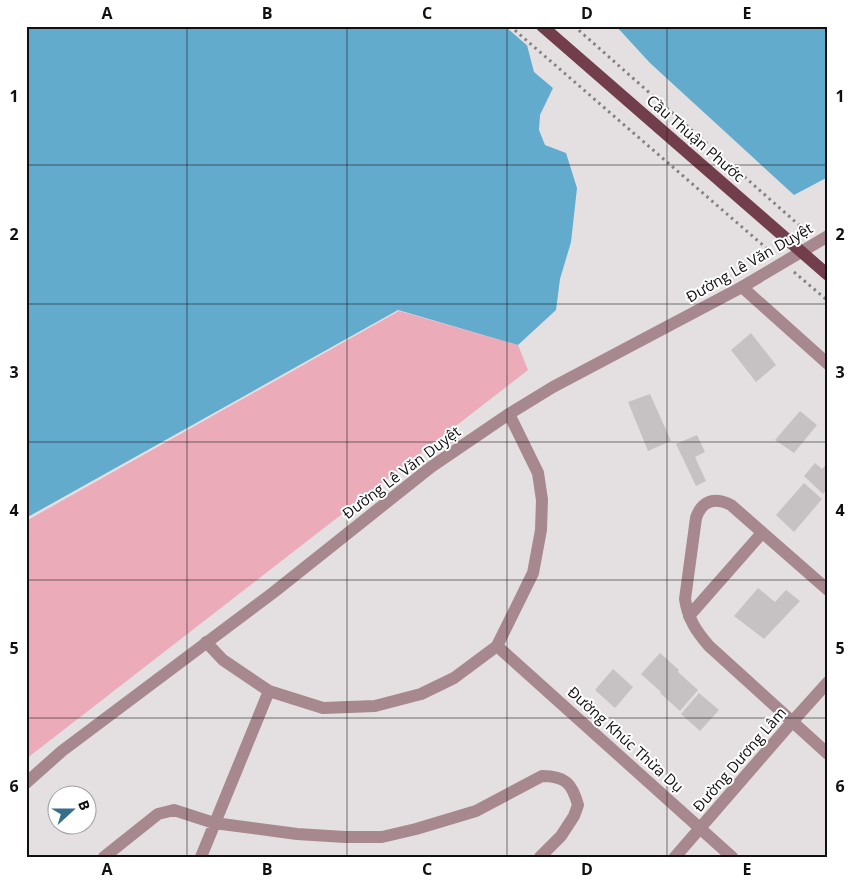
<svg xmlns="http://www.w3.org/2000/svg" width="854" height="883" font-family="'Open Sans',sans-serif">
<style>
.green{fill:#ebabb9}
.water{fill:#63abcc}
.pier{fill:#e4e0e1}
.building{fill:#c6c1c2}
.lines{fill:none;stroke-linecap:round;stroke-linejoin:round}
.path{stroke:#848182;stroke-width:3;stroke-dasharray:2.5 4;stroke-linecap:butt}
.minor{stroke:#a7888e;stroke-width:12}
.tertiary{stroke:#a7888e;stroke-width:12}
.primary-bridge{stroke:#723e4b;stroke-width:12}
.grid{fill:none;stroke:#110f10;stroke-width:1;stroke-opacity:0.55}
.labels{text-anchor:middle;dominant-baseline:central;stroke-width:4;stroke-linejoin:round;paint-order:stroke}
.street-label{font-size:15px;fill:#110f10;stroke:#fff}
.neatline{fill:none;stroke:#110f10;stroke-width:2}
.grid-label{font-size:16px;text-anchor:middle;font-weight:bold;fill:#110f10}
</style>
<rect width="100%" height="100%" fill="#e4e0e1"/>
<path class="green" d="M399 311 518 345 528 370 26 759V521Z"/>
<path class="water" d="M26 26H543L527 45 534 72 553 88 540 115 539 130 545 145 566 153 577 188 571 242 560 279 556 310 518 345 398 310 26 518Z
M616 26H828V177L794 195 650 63Z"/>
<path class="pier" d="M505 26H546L530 46V48Z"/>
<path class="building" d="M751 333 776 365 756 382 731 350Z
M650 394 671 441 648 451 628 402Z
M800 411 817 425 794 453 775 440Z
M697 435 705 452 695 457 706 481 696 486 676 444Z
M828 462V488L823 494 804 476 815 463 822 469Z
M804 483 822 499 794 532 776 515Z
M758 588 775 602 786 590 800 601 764 639 734 616Z
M660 653 679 670 678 672 698 690 680 711 660 693 661 692 641 674Z
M613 669 633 687 615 708 595 690Z
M699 693 719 710 700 731 681 714Z"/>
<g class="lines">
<path class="path" d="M510 26 772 253
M574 26 808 233
M794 272 828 301"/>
<path class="minor" d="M742 287 828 364
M828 590 731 505C715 497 702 500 696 518L685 599C688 619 696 631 709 646L828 754
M689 616 762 533
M206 642 223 660 269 691 323 708 375 706 421 694 454 678 497 646 533 573 541 530 542 500 538 473 509 414
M497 646 732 857
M104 857 158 814 174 810 214 823 297 834 345 837H382L416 829 476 811 542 776C565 776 572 783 578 805L574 816 561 836 540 857
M201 857 269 691
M675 857 792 722 828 682"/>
<path class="tertiary" d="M26 783 62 751 274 592 431 467 509 414 553 387 742 287 828 236"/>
<path class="primary-bridge" d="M542 26 828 275"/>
</g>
<path class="grid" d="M187 26V857M347 26V857M507 26V857M667 26V857M26 165H828M26 304H828M26 442H828M26 580H828M26 718H828"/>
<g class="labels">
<g class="street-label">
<text transform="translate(696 138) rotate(41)">Cầu Thuận Phước</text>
<text transform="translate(749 262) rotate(-30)">Đường Lê Văn Duyệt</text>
<text transform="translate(401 472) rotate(-37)">Đường Lê Văn Duyệt</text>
<text transform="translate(626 739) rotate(42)">Đường Khúc Thừa Dụ</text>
<text transform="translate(739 759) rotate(-49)">Đường Dương Lâm</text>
</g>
</g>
<rect width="854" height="883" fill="none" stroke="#ffffff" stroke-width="55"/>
<g transform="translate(72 810) rotate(69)"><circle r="24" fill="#ffffff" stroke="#a09f9f"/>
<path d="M0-4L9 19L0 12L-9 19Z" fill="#366f89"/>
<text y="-8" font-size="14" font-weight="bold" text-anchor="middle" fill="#110f10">B</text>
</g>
<rect x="28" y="28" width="798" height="828" class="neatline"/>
<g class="grid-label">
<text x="107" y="19">A</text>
<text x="267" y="19">B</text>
<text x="427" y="19">C</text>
<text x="587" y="19">D</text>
<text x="747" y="19">E</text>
<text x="14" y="102">1</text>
<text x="840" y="102">1</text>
<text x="14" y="240">2</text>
<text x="840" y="240">2</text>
<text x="14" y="378">3</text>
<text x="840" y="378">3</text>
<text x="14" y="516">4</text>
<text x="840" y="516">4</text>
<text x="14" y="654">5</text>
<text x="840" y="654">5</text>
<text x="14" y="792">6</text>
<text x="840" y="792">6</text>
<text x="107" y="875">A</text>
<text x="267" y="875">B</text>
<text x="427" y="875">C</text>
<text x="587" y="875">D</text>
<text x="747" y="875">E</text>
</g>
</svg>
